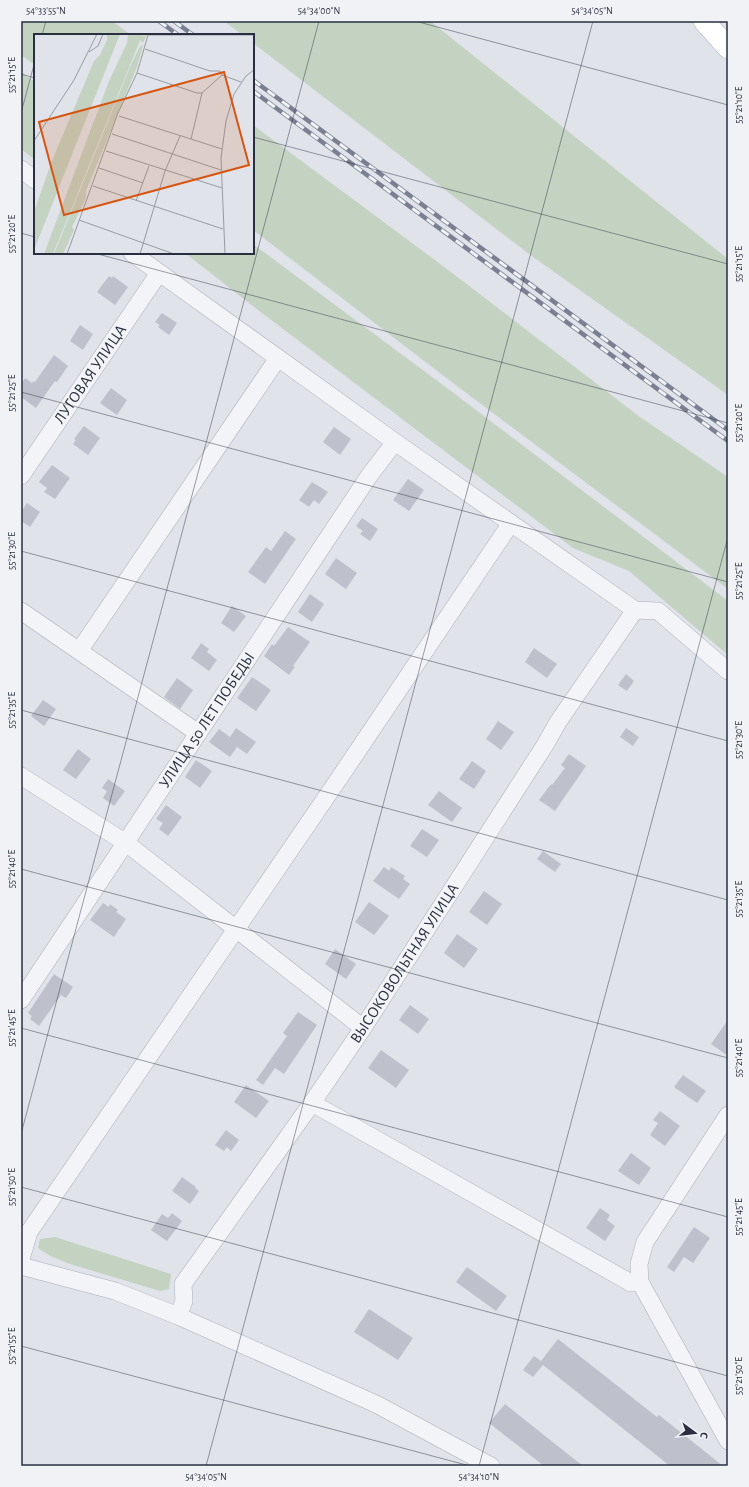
<svg xmlns="http://www.w3.org/2000/svg" width="749" height="1487" font-family="'Alegreya Sans',sans-serif">
<style>
.green{fill:#c4d2c2}
.building{fill:#bec1cb}
.lines{fill:none;stroke-linecap:round;stroke-linejoin:round}
.minor-casing{stroke:#a9adb6;stroke-width:18}
.major-casing{stroke:#a0a6b4;stroke-width:22}
.minor{stroke:#f3f4f7;stroke-width:17}
.major{stroke:#fff;stroke-width:21}
.rail-casing{stroke:#7a8092;stroke-width:4.5}
.rail{stroke:#f0f2f6;stroke-width:3;stroke-dasharray:9;stroke-linecap:butt}
.ticks{fill:none;stroke:#292f40;stroke-width:1;stroke-opacity:0.45}
.labels{text-anchor:middle;dominant-baseline:central;stroke-width:3;stroke-linejoin:round;paint-order:stroke}
.street-label{font-size:16px;fill:#292f40;stroke:#f0f2f6}
.inset-road{fill:none;stroke:#979ba5;stroke-width:1}
.view{fill:#d55511;fill-opacity:0.15;stroke:#d55511;stroke-width:2}
.inset-edge{fill:none;stroke:#292f40;stroke-width:2}
.neatline{fill:none;stroke:#292f40;stroke-width:1.5}
.ticks-label{font-size:10px;text-anchor:middle;fill:#292f40}
</style>
<rect width="100%" height="100%" fill="#e0e3e9"/>
<path class="green" d="M21 21H112L131 35H35V65L21 55Z
M224 21H430L728 259V395L533 257 253 43V35H242Z
M21 72 35 82V160L21 149Z
M253 125 451 272 640 417 728 477V589L453 383 253 230Z
M253 244 451 391 728 601V655L629 571 573 548 258 310 185 253H253Z
M55 1237 171 1274 169 1289 160 1291 70 1264 50 1256 38 1248 40 1239Z"/>
<path class="building" d="M109 276 112 278 113 276 128 287 115 305 97 292Z
M162 313 177 323 169 335 158 327 160 325 155 322Z
M80 325 93 334 83 350 70 341Z
M54 355 68 366 57 382 55 381 36 408 21 397V384L25 378 32 383 34 381 35 382Z
M111 388 127 400 117 415 100 403Z
M84 426 100 438 88 455 73 444 76 440 74 439Z
M334 427 351 439 340 455 323 442Z
M52 465 70 478 55 499 44 492 47 488 39 482Z
M408 479 424 490 409 511 393 500Z
M312 482 328 492 319 504 314 500 309 507 299 500Z
M27 503 40 512 30 527 21 521V512Z
M362 518 378 529 370 541 360 534 363 531 356 526Z
M285 531 296 539 265 584 248 572 266 547 271 551Z
M336 558 357 573 346 589 325 574Z
M310 594 324 604 312 622 298 612Z
M232 606 246 616 234 632 221 623Z
M288 627 310 642 293 666 295 667 289 675 264 656 272 644 274 646Z
M201 643 209 649 207 652 217 660 209 671 191 658Z
M534 648 557 664 547 678 525 662Z
M626 674 634 681 627 691 618 685Z
M252 677 271 690 256 711 237 698Z
M177 678 193 690 180 709 164 697Z
M43 700 56 709 44 726 31 716Z
M498 721 514 732 501 750 486 739Z
M236 728 256 742 247 754 237 747 230 757 209 742 219 729 230 737Z
M626 728 639 737 633 746 620 737Z
M78 749 91 759 76 779 63 770Z
M569 754 586 766 555 811 539 800 551 784 552 785 565 768 561 765Z
M196 760 212 771 200 788 185 777Z
M472 761 486 771 474 789 459 779Z
M108 779 125 791 114 806 103 798 107 791 102 788Z
M439 791 462 808 452 822 428 805Z
M166 805 182 817 168 836 159 829 163 823 156 819Z
M422 829 439 840 427 857 410 846Z
M543 851 561 864 555 872 537 859Z
M384 867 389 871 391 867 405 876 403 879 410 884 399 899 373 881Z
M484 891 502 904 487 925 469 912Z
M369 902 389 916 374 935 355 922Z
M103 903 109 907 110 904 118 910 116 912 126 919 114 937 90 920Z
M457 934 478 949 464 968 444 953Z
M335 949 356 964 346 979 325 964Z
M54 974 73 987 66 998 61 995 39 1026 30 1019 32 1016 28 1013Z
M410 1005 429 1019 418 1034 399 1020Z
M298 1012 317 1025 284 1074 275 1068 263 1085 256 1080 287 1036 283 1033Z
M728 1020V1056L711 1044Z
M381 1050 409 1070 396 1088 368 1068Z
M683 1075 706 1091 697 1103 674 1087Z
M246 1085 269 1101 256 1118 234 1102Z
M660 1111 680 1126 665 1146 650 1135 658 1123 653 1120Z
M226 1130 239 1140 231 1151 227 1147 224 1151 215 1145Z
M631 1153 651 1168 639 1185 618 1171Z
M182 1177 196 1187 195 1188 199 1191 190 1204 172 1191Z
M600 1208 610 1215 607 1220 615 1226 605 1241 586 1228Z
M172 1213 182 1221 167 1241 151 1230 162 1214 168 1218Z
M694 1227 710 1238 693 1263 684 1257 674 1272 667 1267Z
M467 1267 507 1296 496 1311 456 1282Z
M369 1309 413 1338 398 1360 354 1332Z
M558 1339 657 1417 659 1415 723 1466H670L543 1365 533 1377 523 1370 534 1356 541 1361Z
M505 1404 583 1466H544L489 1423Z"/>
<g class="lines">
<defs>
<g id="minor">
<path d="M21 169 35 180"/>
<path d="M132 253 395 442 635 610 658 611 728 671"/>
<path id="s1" d="M21 476 159 273"/>
<path d="M21 611 198 733"/>
<path d="M79 651 278 358"/>
<path d="M21 776 126 843 363 1028"/>
<path id="s2" d="M21 1000 369 476 395 442"/>
<path d="M312 1103 631 1283 640 1282"/>
<path d="M728 1115 645 1242 639 1264 640 1282 728 1441"/>
<path d="M21 1259 29 1232 340 777 511 523"/>
<path d="M21 1266 115 1291 178 1316 376 1404 491 1466"/>
<path id="s3" d="M178 1316 184 1301 183 1284 312 1103 363 1028 545 745 558 722 635 610"/>
</g>
<path id="major" d="M704 21 728 48"/>
</defs>
<use href="#minor" class="minor-casing"/>
<use href="#major" class="major-casing"/>
<use href="#minor" class="minor"/>
<use href="#major" class="major"/>
<defs>
<path id="rail" d="M159 21 178 35
M174 21 193 35
M253 80 728 430
M253 91 728 441"/>
</defs>
<use href="#rail" class="rail-casing"/>
<use href="#rail" class="rail"/>
</g>
<path class="ticks" d="M415 21 728 105M42 35 46 21M21 74 35 78M21 113 35 61M253 137 728 264M21 233 35 237M94 253 728 423M21 392 728 582M21 551 728 741M21 710 728 900M21 869 728 1058M21 1028 728 1217M21 1134 319 21M21 1187 728 1376M21 1346 470 1466M206 1466 593 21M479 1466 728 537"/>
<g class="labels">
<g class="street-label">
<text stroke="none"><textPath href="#s1" startOffset="123">ЛУГОВАЯ УЛИЦА</textPath></text>
<text stroke="none"><textPath href="#s2" startOffset="336">УЛИЦА 50 ЛЕТ ПОБЕДЫ</textPath></text>
<text stroke="none"><textPath href="#s3" startOffset="423">ВЫСОКОВОЛЬТНАЯ УЛИЦА</textPath></text>
</g>
</g>
<g transform="translate(34 34)">
<rect width="220" height="220" fill="#e0e3e9"/>
<path d="M73 0H86L0 216V178L17 129 60 27 66 21 73 6ZM94 0H108V3L109 0H113L109 9 106 6 103 14 19 220H10L75 47 93 9ZM109 11 103 33 52 157V164L38 193 40 196 29 220H20L96 33 106 12Z" fill="#c4d2c2"/>
<path class="inset-road" d="M111 15 176 37H186L188 41M55 18 64 12 69 0M103 39 163 59H168L188 41 207 48M85 82 188 115M78 100 187 136M157 105 168 59M0 107 40 46 63 0M72 117 188 154M65 134 109 149M59 152 189 195M102 167 115 132M45 186 140 220M33 220 84 79 103 39 114 1H220M106 220 131 137 146 102M191 220 187 124 192 87 200 60 212 42 220 36"/>
<path class="view" d="M190 38 215 131 30 181 5 88Z"/>
<rect width="220" height="220" class="inset-edge"/>
</g>
<rect width="749" height="1487" fill="none" stroke="#f0f2f6" stroke-width="44"/>
<g transform="translate(695 1433) rotate(105)" stroke="#f0f2f6" stroke-width="3" paint-order="stroke">
<path d="M0-3L7 15L0 10L-7 15Z" fill="#292f40"/>
<text y="-6" font-size="11" font-weight="bold" text-anchor="middle" fill="#292f40">С</text>
</g>
<rect x="22" y="22" width="705" height="1443" class="neatline"/>
<g class="ticks-label">
<text x="46" y="14">54°33'55"N</text>
<text x="319" y="14">54°34'00"N</text>
<text x="592" y="14">54°34'05"N</text>
<text transform="translate(11 75) rotate(-90)" y="4">55°21'15"E</text>
<text transform="translate(738 105) rotate(-90)" y="4">55°21'10"E</text>
<text transform="translate(11 234) rotate(-90)" y="4">55°21'20"E</text>
<text transform="translate(738 264) rotate(-90)" y="4">55°21'15"E</text>
<text transform="translate(11 393) rotate(-90)" y="4">55°21'25"E</text>
<text transform="translate(738 423) rotate(-90)" y="4">55°21'20"E</text>
<text transform="translate(11 551) rotate(-90)" y="4">55°21'30"E</text>
<text transform="translate(738 581) rotate(-90)" y="4">55°21'25"E</text>
<text transform="translate(11 710) rotate(-90)" y="4">55°21'35"E</text>
<text transform="translate(738 740) rotate(-90)" y="4">55°21'30"E</text>
<text transform="translate(11 869) rotate(-90)" y="4">55°21'40"E</text>
<text transform="translate(738 899) rotate(-90)" y="4">55°21'35"E</text>
<text transform="translate(11 1028) rotate(-90)" y="4">55°21'45"E</text>
<text transform="translate(738 1058) rotate(-90)" y="4">55°21'40"E</text>
<text transform="translate(11 1187) rotate(-90)" y="4">55°21'50"E</text>
<text transform="translate(738 1217) rotate(-90)" y="4">55°21'45"E</text>
<text transform="translate(11 1346) rotate(-90)" y="4">55°21'55"E</text>
<text transform="translate(738 1376) rotate(-90)" y="4">55°21'50"E</text>
<text x="206" y="1480">54°34'05"N</text>
<text x="479" y="1480">54°34'10"N</text>
</g>
</svg>
